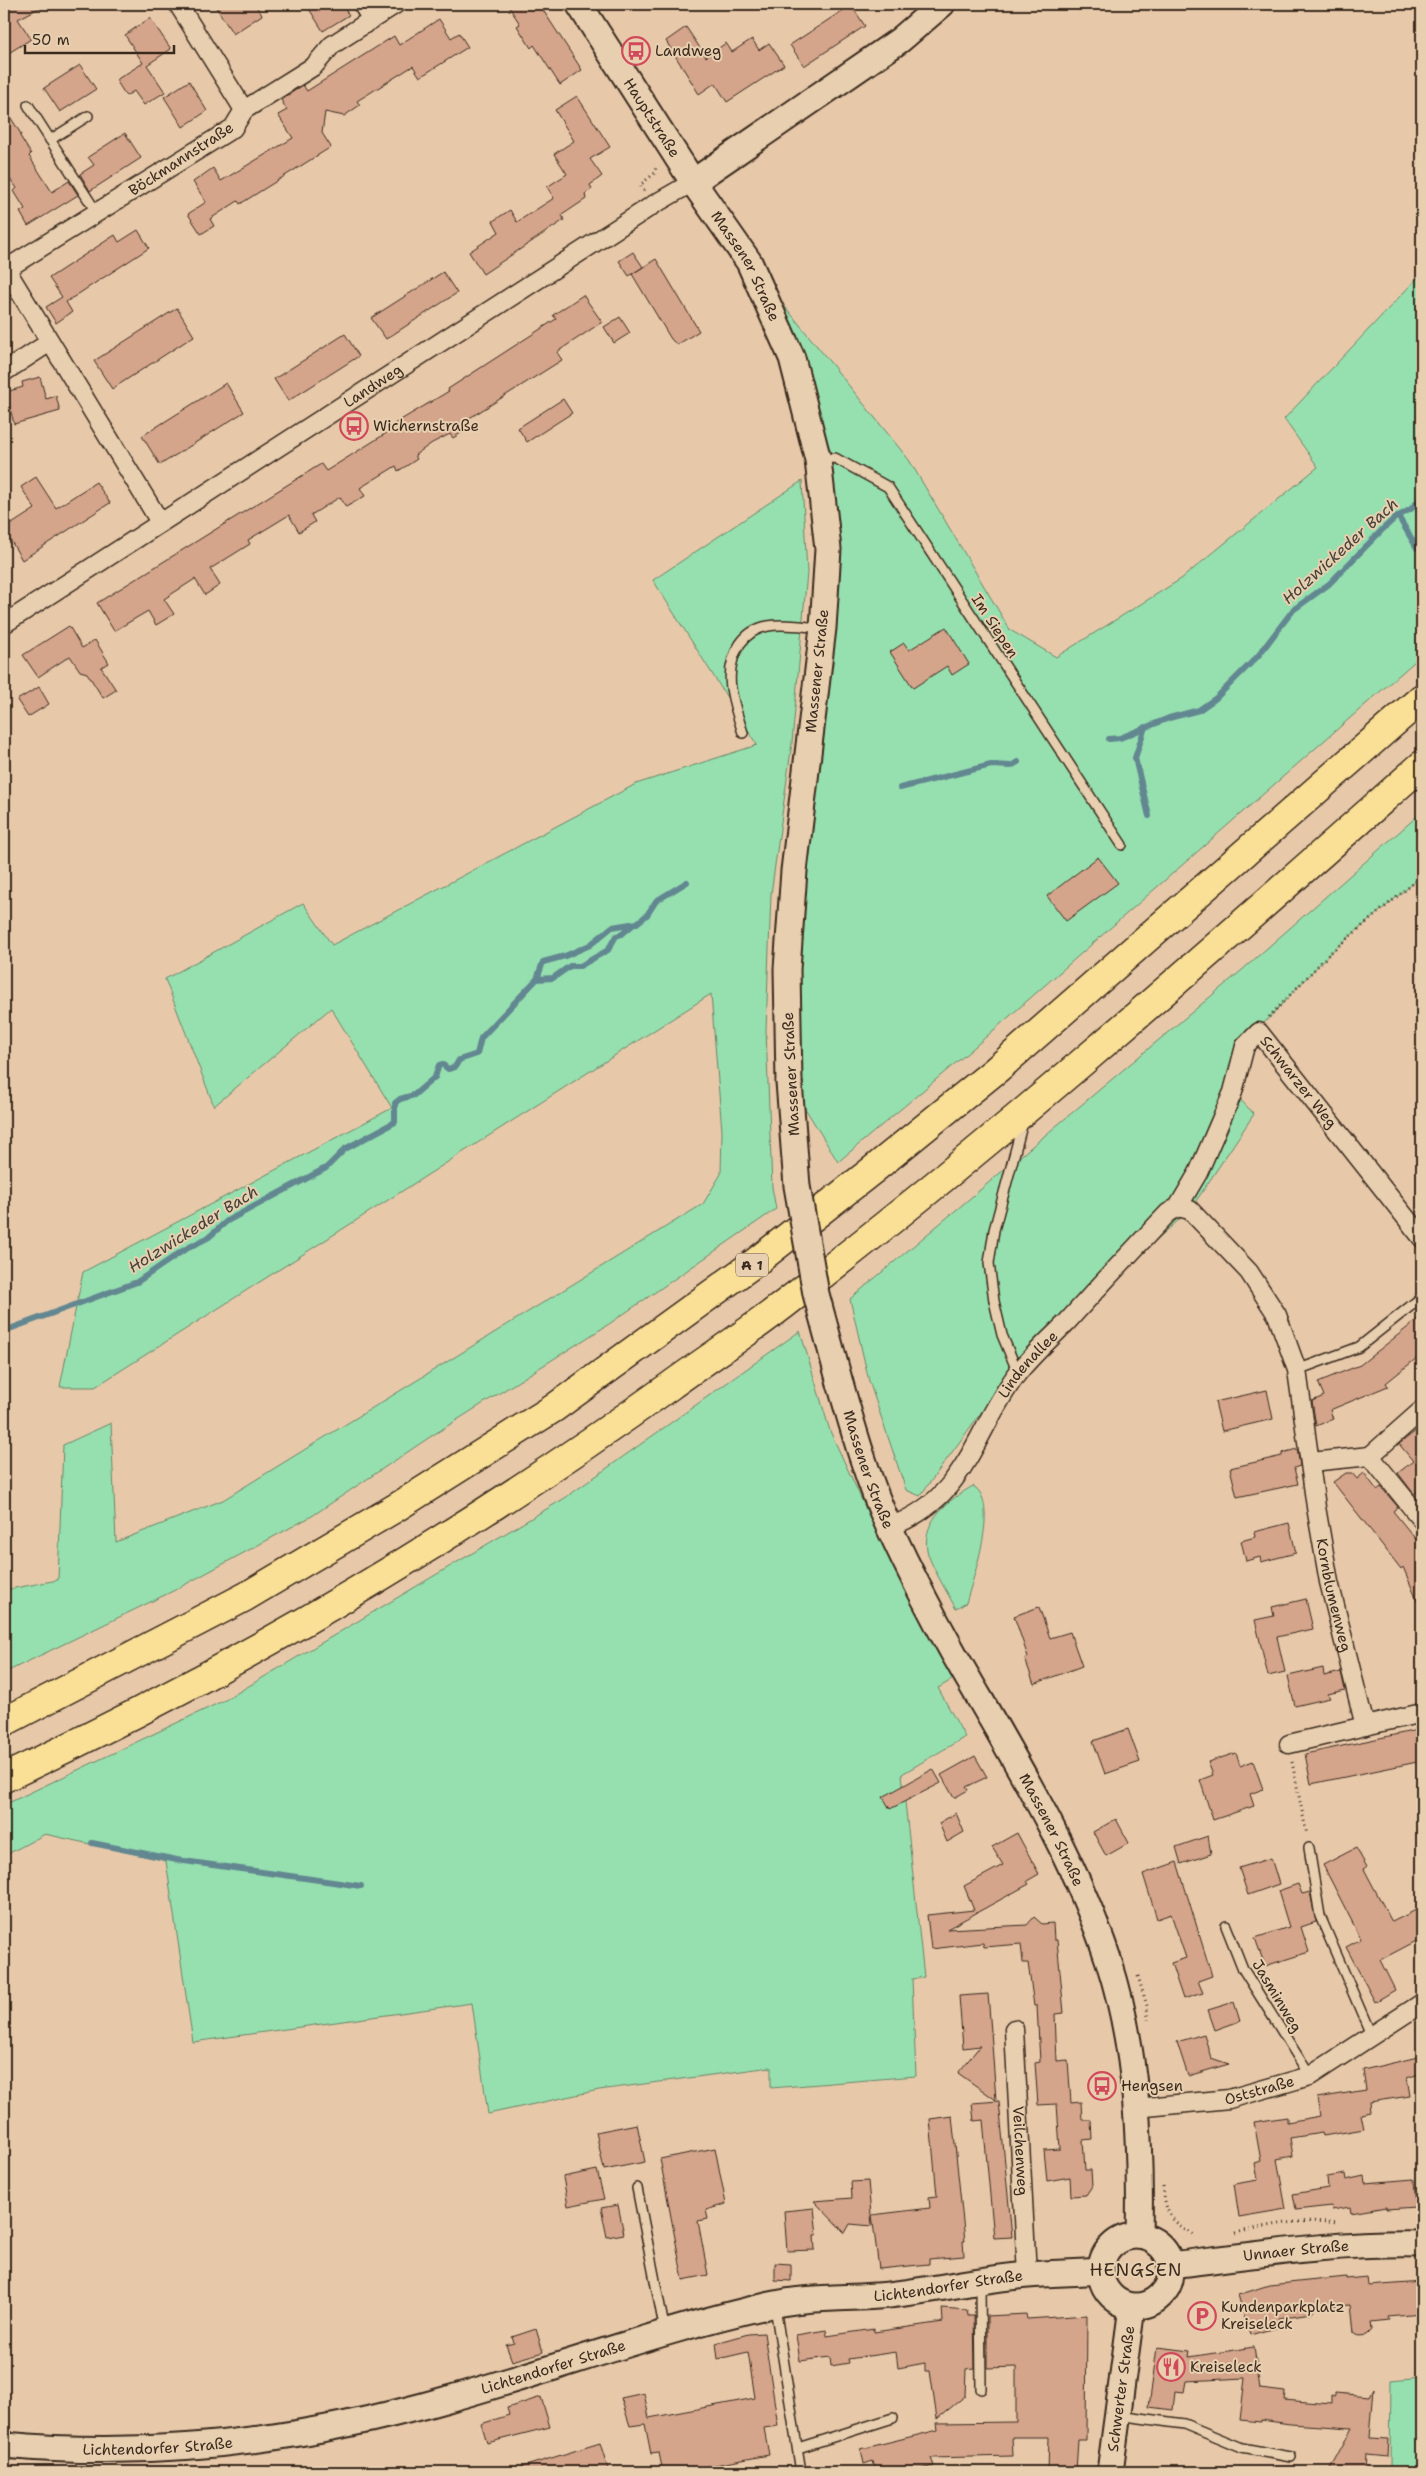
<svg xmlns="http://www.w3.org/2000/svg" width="1426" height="2476" font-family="'Shantell Sans',sans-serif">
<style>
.green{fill:#96e0af;stroke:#688566}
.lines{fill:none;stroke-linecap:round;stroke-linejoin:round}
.stream{stroke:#628791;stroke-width:6}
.building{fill:#d4a48b;stroke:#3b2a1e}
.lane-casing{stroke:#3b2a1e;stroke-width:12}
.street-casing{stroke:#3b2a1e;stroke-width:21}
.secondary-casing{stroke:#3b2a1e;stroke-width:29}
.highway-casing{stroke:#3b2a1e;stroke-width:31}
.path{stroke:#3b2a1e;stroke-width:3;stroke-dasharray:1 4;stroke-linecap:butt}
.lane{stroke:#e7cfaf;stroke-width:9}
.street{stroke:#e7cfaf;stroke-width:18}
.secondary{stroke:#e7cfaf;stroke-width:25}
.highway{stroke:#fadf96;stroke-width:28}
.secondary-bridge-casing{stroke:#3b2a1e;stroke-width:29;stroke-linecap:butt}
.secondary-bridge{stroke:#e7cfaf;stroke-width:25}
.labels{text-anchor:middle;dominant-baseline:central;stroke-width:4;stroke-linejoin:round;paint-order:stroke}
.shield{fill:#e7cfaf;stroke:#6f5c4a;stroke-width:1}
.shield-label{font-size:14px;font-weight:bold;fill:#3b2a1e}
.poi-label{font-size:15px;fill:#3b2a1e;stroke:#e7cfaf;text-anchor:start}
.street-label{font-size:15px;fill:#3b2a1e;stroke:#e7cfaf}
.water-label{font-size:16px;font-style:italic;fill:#45413b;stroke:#e7cfaf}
.quarter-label{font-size:18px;letter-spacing:1px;fill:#3b2a1e;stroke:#e7cfaf}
</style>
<rect width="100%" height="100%" fill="#e7c9aa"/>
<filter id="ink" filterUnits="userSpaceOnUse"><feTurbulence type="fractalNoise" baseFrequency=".02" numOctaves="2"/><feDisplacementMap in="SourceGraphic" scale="10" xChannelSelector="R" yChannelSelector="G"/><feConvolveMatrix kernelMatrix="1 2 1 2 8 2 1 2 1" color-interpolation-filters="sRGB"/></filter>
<g filter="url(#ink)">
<path class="green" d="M749 262 909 460 1010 630 1056 657 1181 579 1318 467 1284 419 1422 273V655L971 1050 838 1162 789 1082 823 628 818 460Z
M802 481 807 572 792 743 771 894 766 1030 772 1187 776 1209 609 1324 430 1437 312 1516 173 1591 4 1673V1590L58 1580 63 1445 111 1423 116 1542 223 1500 703 1204 721 1174 722 1131 711 994 95 1387H60L83 1272 392 1108 331 1008 214 1106 165 979 303 903 332 945 636 784 757 745 653 580Z
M1422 812V876L1330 953 1264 1023 1233 1092 1254 1114 1190 1210 1018 1362 920 1496 906 1490 869 1381 850 1299 1241 971Z
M800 1331 830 1431 879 1537 955 1678 938 1688 965 1737 902 1774 924 1977 912 1979 916 2076 771 2088V2067L599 2090 488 2114 472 2003 193 2042 166 1861 45 1834 4 1856V1805L227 1699 565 1498Z
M973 1486C1001 1501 973 1578 966 1603L956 1609C949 1595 929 1563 927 1550 922 1519 950 1499 973 1486Z
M1422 2377V2472H1392L1390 2467 1391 2380Z"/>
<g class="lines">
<path class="stream" d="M1398 516 1417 548
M1145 727 1135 758 1149 816
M1109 739 1120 738 1169 718 1199 710 1216 698 1258 656 1293 610 1329 584 1383 529 1395 518 1411 509 1422 497
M900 788 991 765 1011 766 1018 762
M537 979 553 978 570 966H580L608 950 616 936 622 934 634 924
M4 1331 137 1282 184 1250 209 1237 227 1221 326 1168 345 1149 395 1122V1103L400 1099 414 1095 435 1077 439 1065 442 1064 448 1069 455 1067 459 1060 477 1054 481 1038 537 979 543 962 565 956 590 945 612 927 637 923 647 915 656 901 687 882
M92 1843 177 1860 361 1886"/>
</g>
<path class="building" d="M4 4H47L18 19 31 39 4 56Z
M214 4H255L262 15 233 34Z
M306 4H341L349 15 323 31Z
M507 4H539L582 70 560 85 534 45 531 48 517 26 520 24Z
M851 5 865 26 804 66 790 45Z
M150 18 171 49 147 65 165 92 144 105 134 91 126 96 116 80 143 63 125 35Z
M439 19 451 38 459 33 468 47 420 77 413 66 357 101 360 105 344 116 325 112 322 133 331 147 240 204 238 201 210 219 214 226 201 234 188 214 206 202 193 182 213 168 221 181 293 138 278 115 287 110 281 100 303 85 307 91 394 36 399 45Z
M686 27 706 57 726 43 732 52 752 39 759 50 769 43 784 65 727 102 715 83 699 94 666 41Z
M80 65 96 89 60 112 44 88Z
M189 81 207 111 183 127 164 97Z
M577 96 610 147 590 159 602 176 590 185 592 189 585 194 586 199 562 215 564 220 483 274 469 252 499 232 493 221 510 210 517 222 554 198 547 187 567 174 554 154 574 141 555 110Z
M4 107 21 134 20 136 31 154 29 156 52 192 69 181 78 195 28 226 20 212 25 209 14 191 17 188 4 172Z
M125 133 141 158 90 191 80 174 94 165 88 157Z
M138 230 149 248 66 302 72 312 56 323 46 307 62 297 49 278 115 235 119 242Z
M633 252 643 267 629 276 619 261Z
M656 259 699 331 677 345 671 339 632 274Z
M443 272 457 293 386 339 371 318Z
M583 295 602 322 557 352 562 360 468 419 472 426 453 438 450 434 432 443 415 455 417 459 408 465 398 471 396 466 360 488 365 496 346 507 340 497 311 515 315 522 299 532 289 515 248 540 250 544 210 569 220 585 205 595 195 579 164 599 174 614 156 625 148 611 114 631 97 603 321 464 326 471 396 427 394 424 449 391 448 389 556 319 553 315Z
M177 308 194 336 112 389 94 361Z
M620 317 630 333 614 343 604 327Z
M345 334 359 356 288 401 274 379Z
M40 377 46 399 56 396 60 411 14 424 6 392 23 387 22 382Z
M226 383 244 412 160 465 142 436Z
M563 399 572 413 527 442 518 428Z
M36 477 56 508 96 482 110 503 22 560 4 529 35 509 21 487Z
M69 626 82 648 95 640 109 663 101 667 116 690 103 698 87 673 80 671 70 656 38 677 23 655Z
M946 627 969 664 952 675 947 666 913 688 890 652 904 643 909 650Z
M39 687 49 704 28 717 17 700Z
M1098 857 1118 883 1066 921 1047 896Z
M1422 1316V1354L1386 1383 1388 1386 1330 1410 1333 1419 1316 1426 1312 1401 1324 1396 1318 1382 1360 1365Z
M1267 1390 1273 1419 1222 1431 1215 1402Z
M1422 1426V1488L1414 1494 1398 1473 1413 1461 1399 1444Z
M1297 1449 1300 1466 1294 1468 1298 1484 1237 1497 1230 1468 1282 1456V1453Z
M1346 1473H1352L1357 1479 1364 1473 1377 1490 1381 1487 1398 1507 1393 1511 1422 1547V1612L1403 1567 1401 1569 1333 1482Z
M1289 1523 1296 1553 1261 1562 1260 1557 1246 1561 1241 1541 1255 1537 1254 1532Z
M1306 1599 1313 1629 1277 1637 1285 1672 1268 1676 1255 1620 1274 1616 1272 1607Z
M1039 1607 1050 1638 1070 1632 1082 1666 1034 1684 1025 1659 1028 1657 1014 1616Z
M1323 1668 1324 1676 1341 1672 1345 1690 1328 1694 1330 1698 1295 1706 1288 1676Z
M1128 1729 1140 1762 1105 1774 1093 1741Z
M1422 1729V1761L1311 1784 1305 1754Z
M1236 1753 1240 1766 1253 1761 1263 1789 1250 1794 1254 1806 1213 1820 1200 1780 1213 1775 1208 1762Z
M975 1756 987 1777 966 1787 968 1790 954 1798 941 1775Z
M933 1769 941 1783 890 1809 883 1797Z
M956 1813 964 1832 947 1842 939 1823Z
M1116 1819 1129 1843 1106 1856 1093 1832Z
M1017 1833 1039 1874 1027 1881 1029 1884 947 1929 1027 1925 1034 1917 1042 1924 1053 1923 1054 1940H1057L1064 2013 1055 2014 1057 2061 1068 2060 1071 2103 1081 2102 1082 2120H1091L1092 2139 1083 2140 1085 2170H1091L1092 2186 1086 2195 1071 2196 1070 2177 1047 2181 1044 2150 1060 2149 1057 2104 1038 2105 1035 2063 1040 2062 1037 2006H1034L1028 1963H1023L1021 1944 984 1947 983 1943 931 1949 927 1915 974 1910 964 1886 1003 1865 992 1847Z
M1208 1836 1211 1854 1181 1864 1176 1847Z
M1356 1848 1367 1867 1364 1869 1392 1922 1422 1907V1938L1380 1960 1395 1990 1375 2002 1346 1947 1361 1939 1323 1865Z
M1271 1858 1279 1884 1248 1895 1239 1868Z
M1177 1862 1212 1976 1198 1981 1203 1993 1183 1999 1171 1963 1186 1958 1171 1914 1157 1919 1143 1874Z
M1298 1884 1302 1894 1310 1892 1316 1922 1301 1927 1309 1952 1265 1966 1255 1938 1289 1927 1278 1891Z
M988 1994 992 2044 996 2100 958 2073 980 2046 963 2048 959 1996Z
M1234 2002 1240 2021 1215 2030 1208 2010Z
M1204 2034 1211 2058 1229 2064 1188 2076 1177 2042Z
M1422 2056V2073L1407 2078 1410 2096 1369 2102 1370 2112 1361 2114 1364 2129 1323 2136 1322 2133 1290 2138 1293 2156 1277 2159 1286 2209 1239 2217 1234 2184 1258 2180 1255 2163 1261 2161 1254 2122 1287 2117V2122L1320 2116 1317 2098 1366 2090 1363 2070Z
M999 2101 1012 2237 994 2238 983 2120 974 2121 972 2103Z
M952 2116 965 2241H963L964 2256 929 2259V2264L879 2269 872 2215 930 2208 929 2197 937 2196 930 2119Z
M637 2124 645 2162 604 2170 596 2132Z
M715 2148 726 2204 706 2210 708 2219 698 2221 708 2275 683 2280 660 2159Z
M597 2170 604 2199 568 2206 563 2177Z
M1345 2174 1346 2180 1364 2176 1365 2183 1414 2179 1416 2207 1386 2209V2207L1351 2213 1350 2207 1332 2210 1331 2206 1296 2210 1293 2194 1328 2188 1327 2177Z
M868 2181 872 2226 850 2224 845 2233 814 2201 852 2198 851 2182Z
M618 2205 624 2234 607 2237 601 2208Z
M814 2208 817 2235H814L815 2250 787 2251 784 2211Z
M775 2263 791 2264V2281L775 2280Z
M1346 2277V2279L1367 2277 1368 2286 1422 2282V2314L1388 2317 1389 2320 1371 2322 1372 2330 1367 2335 1360 2336 1354 2332 1351 2305 1315 2308 1311 2313 1279 2318 1282 2326 1250 2335 1238 2295 1269 2285Z
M942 2308 967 2310 968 2316H974L975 2368 966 2369 965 2396 937 2419 930 2371H925V2363L898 2368 896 2352 848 2359 849 2363 831 2366 830 2357 800 2361 796 2335 826 2330 827 2336 874 2329V2332L943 2322Z
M1026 2314 1027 2319 1087 2315 1086 2440H1078L1076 2472H1048L1049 2437H1012L1013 2456 931 2458 934 2466 910 2472H876L873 2461 864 2464 861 2449 938 2430 937 2423 1016 2422V2367L987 2368V2316Z
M536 2329 543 2352 512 2361 506 2345 514 2343 512 2337Z
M764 2333 778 2426 764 2428 769 2455 677 2472H663L659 2453 651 2454 645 2424 630 2426 621 2398 644 2393 649 2418 755 2398 748 2352 718 2359 716 2343 748 2334Z
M1157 2347 1190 2351 1189 2357 1254 2347 1260 2389 1285 2392 1284 2400 1331 2404V2396L1335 2397V2393L1370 2396 1374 2388 1370 2438 1388 2439 1387 2456 1366 2454 1365 2472H1328L1352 2428 1290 2424 1261 2420V2422L1240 2420 1245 2378 1186 2381 1184 2392 1175 2391 1173 2410 1149 2407Z
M541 2397 550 2427 487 2443 481 2424 509 2415 507 2408Z
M600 2443 609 2472H517L516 2469Z"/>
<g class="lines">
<defs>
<path id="lane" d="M357 4 368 22
M28 105 97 213
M50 140 88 116
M820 459 835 458 888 487 1122 845
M743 733C734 703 721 673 740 644 747 634 756 628 768 626 785 623 805 627 822 628
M1297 1370 1359 1347 1422 1297
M1018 1373 1002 1335 994 1301 989 1263 994 1230 1023 1122
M1309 1848 1320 1916 1372 2037
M1226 1926 1243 1969 1310 2076
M637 2188 665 2332
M980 2284 981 2389
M775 2307 801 2472
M1118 2415 1184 2424 1242 2448 1291 2457
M798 2448 893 2418"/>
<g id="street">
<path d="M244 110 314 66 332 45 396 4"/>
<path d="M4 266 160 522"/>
<path d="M6 269 233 128 244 110 178 4"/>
<path d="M4 372 50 342"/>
<path id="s1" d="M4 624 653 205 693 182"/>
<path id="s2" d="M1178 1207 1190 1210 1249 1272 1277 1315 1297 1370 1316 1507 1329 1582 1365 1726 1422 1713"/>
<path d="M1370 1456 1422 1410"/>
<path d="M1311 1462 1370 1456 1422 1520"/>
<path id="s3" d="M889 1527C967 1499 973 1433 1017 1374 1032 1355 1050 1339 1067 1322 1100 1285 1134 1249 1168 1213L1178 1207 1198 1173 1233 1092 1245 1046 1259 1032 1422 1238"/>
<path d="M1289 1744 1365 1726"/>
<path id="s4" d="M1014 2029 1027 2275"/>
<path id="s5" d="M1136 2108 1229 2099 1310 2076 1422 2003"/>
</g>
<g id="secondary">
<path id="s6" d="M579 4 693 182 749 262 792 358 818 460 828 549 823 628 794 871 787 969 789 1082"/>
<path d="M693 182 900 40 942 4"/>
<path id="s7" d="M840 1383C854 1432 868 1481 889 1527 909 1570 931 1613 954 1654 1011 1754 1073 1852 1109 1962 1137 2049 1141 2145 1139 2236"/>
<circle cx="1136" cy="2271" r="35"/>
<path id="s8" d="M1171 2265C1254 2255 1338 2242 1422 2244"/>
<path id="s9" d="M4 2445C155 2459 302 2441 448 2399 556 2369 662 2329 771 2305 810 2296 850 2299 889 2295 935 2290 981 2279 1028 2275 1052 2273 1076 2273 1100 2271"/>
<path id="s10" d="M1110 2472 1132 2307"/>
</g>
<path id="highway" d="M4 1722 245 1597 397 1507 554 1408 757 1261 874 1169 996 1070 1422 698
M4 1778C237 1669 460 1536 670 1386 710 1357 752 1330 791 1299 1010 1131 1216 947 1422 765"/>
</defs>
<use href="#lane" class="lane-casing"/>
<use href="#street" class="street-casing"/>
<use href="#secondary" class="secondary-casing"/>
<use href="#highway" class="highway-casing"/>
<path class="path" d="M644 191 640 185 655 173 656 166
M1269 1017 1330 953 1422 876
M1292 1762 1307 1835
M1138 1976 1147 2006 1148 2020
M1163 2186C1166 2216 1170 2220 1196 2236
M1235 2233C1270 2225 1301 2218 1337 2223"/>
<use href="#lane" class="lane"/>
<use href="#street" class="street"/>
<use href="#secondary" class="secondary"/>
<use href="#highway" class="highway"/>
<defs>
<path id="secondary-bridge" d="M789 1082 797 1186 816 1294 840 1383"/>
</defs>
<use href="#secondary-bridge" class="secondary-bridge-casing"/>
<use href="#secondary-bridge" class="secondary-bridge"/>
</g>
</g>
<defs>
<symbol id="bus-ring" viewBox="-11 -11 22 22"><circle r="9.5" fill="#e7cfaf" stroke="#d1495b" stroke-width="1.5"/><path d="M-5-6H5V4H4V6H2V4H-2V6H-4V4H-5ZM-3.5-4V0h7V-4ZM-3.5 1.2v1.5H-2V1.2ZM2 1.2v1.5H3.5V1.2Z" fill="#d1495b"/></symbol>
<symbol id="parking-ring" viewBox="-11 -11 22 22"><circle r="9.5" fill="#e7cfaf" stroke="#d1495b" stroke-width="1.5"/><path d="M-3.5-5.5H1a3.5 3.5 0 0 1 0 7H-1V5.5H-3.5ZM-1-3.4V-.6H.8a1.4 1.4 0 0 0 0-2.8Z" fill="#d1495b"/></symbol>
<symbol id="restaurant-ring" viewBox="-11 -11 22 22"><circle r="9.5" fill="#e7cfaf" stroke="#d1495b" stroke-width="1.5"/><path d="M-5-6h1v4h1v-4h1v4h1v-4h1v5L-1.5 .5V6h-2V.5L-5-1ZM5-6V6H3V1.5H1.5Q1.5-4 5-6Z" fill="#d1495b"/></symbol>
</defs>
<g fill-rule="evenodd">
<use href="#bus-ring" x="620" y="35" width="32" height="32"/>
<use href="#bus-ring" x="338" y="410" width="32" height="32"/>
<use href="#bus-ring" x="1086" y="2070" width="32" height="32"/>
<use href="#parking-ring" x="1186" y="2300" width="32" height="32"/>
<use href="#restaurant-ring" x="1155" y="2351" width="32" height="32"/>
</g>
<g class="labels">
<rect class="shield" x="736" y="1253.5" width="32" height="23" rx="4"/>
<g class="shield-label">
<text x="752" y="1265">A 1</text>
</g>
<g class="poi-label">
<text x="655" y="51">Landweg</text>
<text x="373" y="426">Wichernstraße</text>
<text x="1121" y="2086">Hengsen</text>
<text x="1221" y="2307">Kundenparkplatz<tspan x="1221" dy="17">Kreiseleck</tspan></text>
<text x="1190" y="2367">Kreiseleck</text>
</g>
<g class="street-label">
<text stroke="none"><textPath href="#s6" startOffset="135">Hauptstraße</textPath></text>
<text transform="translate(181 159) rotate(-33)">Böckmannstraße</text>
<text stroke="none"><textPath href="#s6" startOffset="311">Massener Straße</textPath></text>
<text stroke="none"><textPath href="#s1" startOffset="439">Landweg</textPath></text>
<text transform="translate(995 626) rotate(57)">Im Siepen</text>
<text transform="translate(817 671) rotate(-84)">Massener Straße</text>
<text transform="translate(791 1074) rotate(-93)">Massener Straße</text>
<text stroke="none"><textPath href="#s3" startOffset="696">Schwarzer Weg</textPath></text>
<text stroke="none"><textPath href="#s3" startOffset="219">Lindenallee</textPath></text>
<text stroke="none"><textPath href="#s7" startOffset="91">Massener Straße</textPath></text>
<text stroke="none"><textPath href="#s2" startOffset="436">Kornblumenweg</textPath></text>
<text stroke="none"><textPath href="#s7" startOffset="496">Massener Straße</textPath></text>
<text transform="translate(1277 1996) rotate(59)">Jasminweg</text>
<text stroke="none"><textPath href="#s5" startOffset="125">Oststraße</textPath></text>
<text stroke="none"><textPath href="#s4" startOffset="122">Veilchenweg</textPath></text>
<text stroke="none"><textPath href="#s8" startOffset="126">Unnaer Straße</textPath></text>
<text stroke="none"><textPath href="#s9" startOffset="964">Lichtendorfer Straße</textPath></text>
<text stroke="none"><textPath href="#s9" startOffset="559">Lichtendorfer Straße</textPath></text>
<text stroke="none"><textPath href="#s10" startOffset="84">Schwerter Straße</textPath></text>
<text stroke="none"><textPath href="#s9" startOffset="154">Lichtendorfer Straße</textPath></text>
</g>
<g class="water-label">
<text transform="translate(1340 551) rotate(-42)">Holzwickeder Bach</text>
<text transform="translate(193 1229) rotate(-32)">Holzwickeder Bach</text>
</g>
<g class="quarter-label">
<text x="1136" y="2270">HENGSEN</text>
</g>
</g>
<rect width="1426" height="2476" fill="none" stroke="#e7cfaf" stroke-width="20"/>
<rect x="10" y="10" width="1406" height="2456" fill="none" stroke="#3b2a1e" stroke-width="2" filter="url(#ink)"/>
<path d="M25 45v8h149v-8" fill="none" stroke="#3b2a1e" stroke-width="2.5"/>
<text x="32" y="45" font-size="15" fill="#3b2a1e" stroke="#e7cfaf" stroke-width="4" paint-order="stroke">50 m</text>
</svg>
